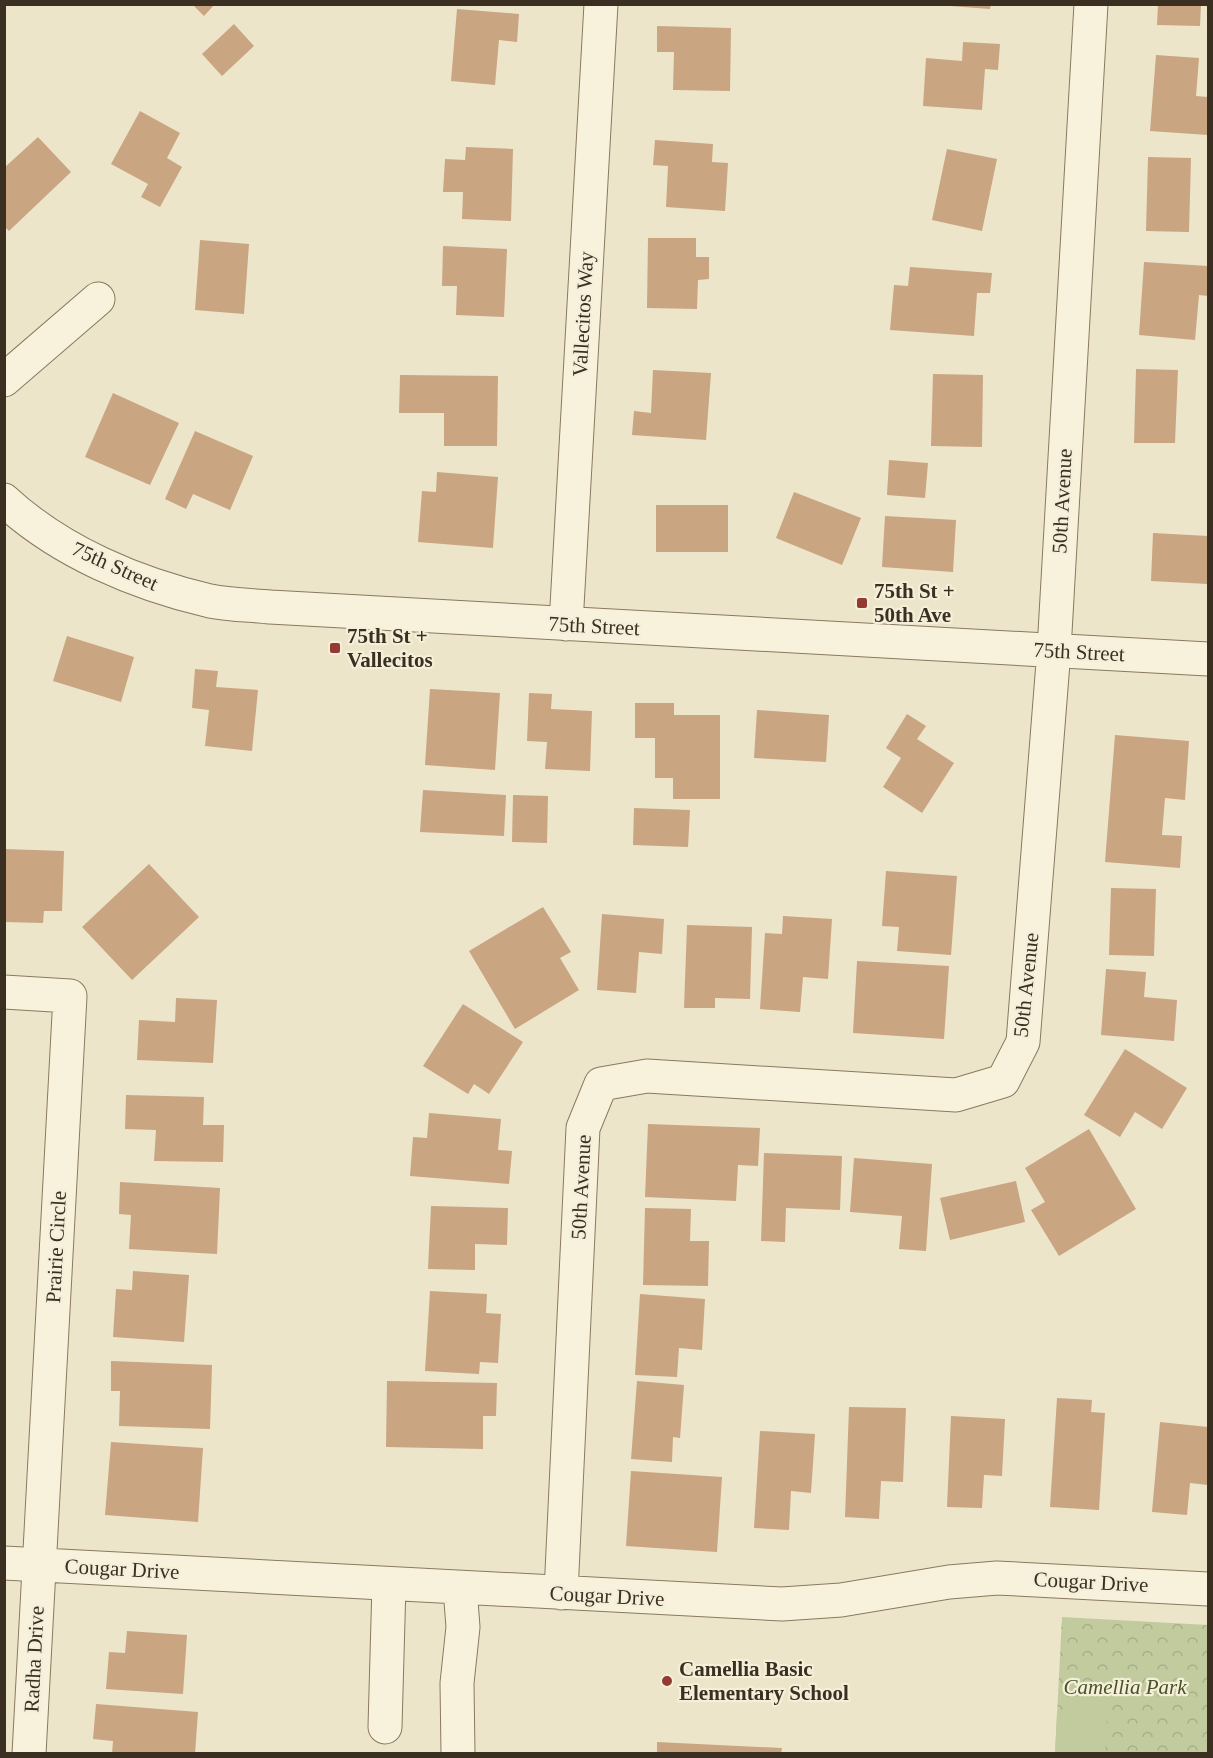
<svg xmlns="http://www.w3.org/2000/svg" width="1213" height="1758" font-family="Georgia,serif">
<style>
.park{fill:url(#park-crowns)}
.garden{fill:#c2cb9e}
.building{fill:#c9a582}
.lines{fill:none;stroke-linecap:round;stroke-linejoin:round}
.minor-casing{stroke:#89795f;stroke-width:35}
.minor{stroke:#f8f2dd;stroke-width:33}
.poi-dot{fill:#953a32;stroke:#f5efd9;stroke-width:2}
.labels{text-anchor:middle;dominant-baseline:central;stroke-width:4.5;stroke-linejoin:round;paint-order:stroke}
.street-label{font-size:21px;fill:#3a2f21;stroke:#f5efd9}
.poi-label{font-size:21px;font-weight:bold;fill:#3a2f21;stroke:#f5efd9;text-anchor:start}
.park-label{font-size:21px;font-style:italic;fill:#465529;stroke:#f5efd9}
</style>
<defs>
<pattern id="park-crowns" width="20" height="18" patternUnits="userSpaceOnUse" patternTransform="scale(1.5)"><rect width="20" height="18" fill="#c2cb9e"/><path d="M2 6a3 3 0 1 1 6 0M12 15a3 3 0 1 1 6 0" fill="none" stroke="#a7af88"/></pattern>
</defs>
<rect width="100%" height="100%" fill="#ede5ca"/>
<path class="park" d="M1062 1617 1208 1625V1753L1055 1754Z"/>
<path class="garden" d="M1083 1695 1108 1696 1105 1753H1055L1057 1713Z"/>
<path class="building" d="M192 4H215L204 16Z
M950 4H991L990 9 950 6Z
M1158 4H1201L1200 26 1157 25Z
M457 9 519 14 517 42 499 40 495 85 451 81Z
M234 24 254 46 222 76 202 54Z
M657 26 731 28 730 91 673 90 674 52H657Z
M963 42 1000 44 998 70 985 69 982 110 923 106 926 58 962 61Z
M1156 55 1199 58 1196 96 1208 97V135L1150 131Z
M140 111 180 133 167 158 182 167 160 207 141 197 148 184 111 164Z
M38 137 71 172 9 231 4 226V168Z
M655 140 713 144 712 162 728 163 725 211 666 207 668 166 653 165Z
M466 147 513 149 511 221 462 219 463 192H443L445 159 465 160Z
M947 149 997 159 982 231 932 220Z
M1148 157 1191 158 1189 232 1146 231Z
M648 238H696V257H709V279L698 280 697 309 647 308Z
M200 240 249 244 244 314 195 310Z
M443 246 507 249 504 317 456 315 457 286H442Z
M1144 262 1208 266V296L1199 295 1195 340 1139 335Z
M910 267 992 273 990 293H977L974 336 890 330 894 285 908 286Z
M1136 369 1178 370 1175 443H1134Z
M653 370 711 373 706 440 632 435 634 411 651 413Z
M933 374 983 375 982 447 931 446Z
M400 375 498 376 497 446H444V413H399Z
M113 393 179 423 150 485 85 457Z
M195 431 253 456 230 510 193 494 186 509 165 499Z
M889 460 928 463 925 498 887 495Z
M437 472 498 477 493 548 418 542 422 491 436 492Z
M794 492 861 518 842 565 776 538Z
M656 505H728V552H656Z
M885 516 956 520 953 572 882 567Z
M1153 533 1208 536V584L1151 581Z
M67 636 134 657 121 702 53 681Z
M195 669 218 671 216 687 258 690 252 751 205 746 209 710 192 708Z
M430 689 500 693 495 770 425 765Z
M529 693 552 694 551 709 592 711 590 771 545 769 547 742 527 741Z
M635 703H674V715H720V799H673V778H655V738H635Z
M757 710 829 715 826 762 754 758Z
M907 714 926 726 917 739 954 763 922 813 883 787 901 758 886 748Z
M1115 735 1189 741 1185 800 1165 798 1162 835 1182 836 1180 868 1105 862Z
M423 790 506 795 504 836 420 832Z
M513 795 548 796 547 843 512 842Z
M634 808 690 810 688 847 633 845Z
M4 849 64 851 62 911H44L43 923 4 922Z
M149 864 199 917 132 980 82 927Z
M886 871 957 876 951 955 897 951 899 927 882 926Z
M1111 888 1156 889 1154 956 1109 955Z
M543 907 571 952 560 958 579 990 515 1029 469 951Z
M602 914 664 919 662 954 639 952 636 993 597 990Z
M783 916 832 919 828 979 803 977 800 1012 760 1009 765 933 782 934Z
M687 925 752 927 750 999 715 998V1008H684Z
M857 961 949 966 944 1039 853 1033Z
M1106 969 1146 972 1144 997 1177 1000 1174 1041 1101 1035Z
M176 998 217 1000 213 1063 137 1060 139 1020 175 1022Z
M463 1004 523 1042 489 1094 474 1084 468 1094 423 1066Z
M1125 1049 1187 1088 1162 1129 1135 1112 1120 1137 1084 1115Z
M126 1095 204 1097 203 1125H224L223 1162 154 1161 156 1130 125 1129Z
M429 1113 501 1119 498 1150 512 1151 509 1184 410 1176 413 1137 427 1138Z
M648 1124 760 1128 758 1166 738 1165 736 1201 645 1197Z
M1089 1129 1136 1209 1059 1256 1031 1210 1045 1202 1025 1168Z
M764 1153 842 1156 840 1210 786 1208 785 1242 761 1241Z
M854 1158 932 1164 926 1251 899 1249 902 1216 850 1212Z
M1016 1181 1025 1222 950 1240 940 1198Z
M120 1182 220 1188 217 1254 129 1249 131 1215 119 1214Z
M431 1206 508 1208 507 1245 475 1244V1270L428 1269Z
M645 1208 691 1209 690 1241H709L708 1286 643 1285Z
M133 1271 189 1275 184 1342 113 1337 116 1289 132 1290Z
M430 1291 487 1294 486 1313 501 1314 498 1363 480 1362 479 1374 425 1371Z
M640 1294 705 1299 702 1350 679 1348 677 1377 635 1375Z
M111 1361 212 1365 210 1429 119 1426 120 1391H111Z
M387 1381 497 1383 496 1416H483V1449L386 1447Z
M637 1381 684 1385 680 1438 673 1437 672 1462 631 1459Z
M1057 1398 1092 1400 1091 1412 1105 1413 1099 1510 1050 1507Z
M849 1407 906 1408 903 1482 881 1481 879 1519 845 1517Z
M951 1416 1005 1419 1002 1476 984 1475 982 1508 947 1507Z
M1160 1422 1208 1427V1485L1190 1483 1187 1515 1152 1512Z
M760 1431 815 1434 811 1493 791 1491 789 1530 754 1528Z
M111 1442 203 1448 198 1522 105 1515Z
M631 1471 722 1477 717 1552 626 1546Z
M127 1631 187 1635 183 1694 106 1689 109 1652 125 1653Z
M96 1704 198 1712 195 1754H112L113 1741 93 1739Z
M657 1742 782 1748 781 1754H657Z"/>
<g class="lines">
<defs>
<path id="minor" d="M4 380 98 299
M4 500C60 552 137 584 210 601 230 605 251 605 270 607L1208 659
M566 624 601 4
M4 992 70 996 29 1754
M4 1563 782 1604 841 1600 949 1582 997 1578 1208 1589
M561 1593 583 1128 601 1084 647 1076 956 1095 1003 1081 1023 1042 1054 650 1091 4
M385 1727 389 1584
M458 1754 457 1683 463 1627 460 1588"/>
</defs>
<use href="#minor" class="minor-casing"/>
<use href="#minor" class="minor"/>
</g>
<g class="poi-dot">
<rect x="856" y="597" width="12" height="12" rx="3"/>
<rect x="329" y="642" width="12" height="12" rx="3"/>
<circle cx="667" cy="1681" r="6"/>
</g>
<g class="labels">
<g class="street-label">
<text transform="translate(583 314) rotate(-87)">Vallecitos Way</text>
<text transform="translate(1062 501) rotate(-87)">50th Avenue</text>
<text transform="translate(115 566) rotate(24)">75th Street</text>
<text transform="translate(594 626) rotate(3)">75th Street</text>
<text transform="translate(1079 652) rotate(3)">75th Street</text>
<text transform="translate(1026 985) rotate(-84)">50th Avenue</text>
<text transform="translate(581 1187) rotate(-87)">50th Avenue</text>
<text transform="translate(56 1247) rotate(-87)">Prairie Circle</text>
<text transform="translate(122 1569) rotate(3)">Cougar Drive</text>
<text transform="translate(1091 1582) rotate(3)">Cougar Drive</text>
<text transform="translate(607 1596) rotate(3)">Cougar Drive</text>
<text transform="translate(34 1659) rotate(-87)">Radha Drive</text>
</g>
<g class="poi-label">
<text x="874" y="591">75th St +<tspan x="874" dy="24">50th Ave</tspan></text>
<text x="347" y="636">75th St +<tspan x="347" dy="24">Vallecitos</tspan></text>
<text x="679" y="1669">Camellia Basic<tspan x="679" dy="24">Elementary School</tspan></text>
</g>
<g class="park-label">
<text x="1125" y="1687">Camellia Park</text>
</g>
</g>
<rect width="1213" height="1758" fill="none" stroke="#3a2f21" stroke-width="12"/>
</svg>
